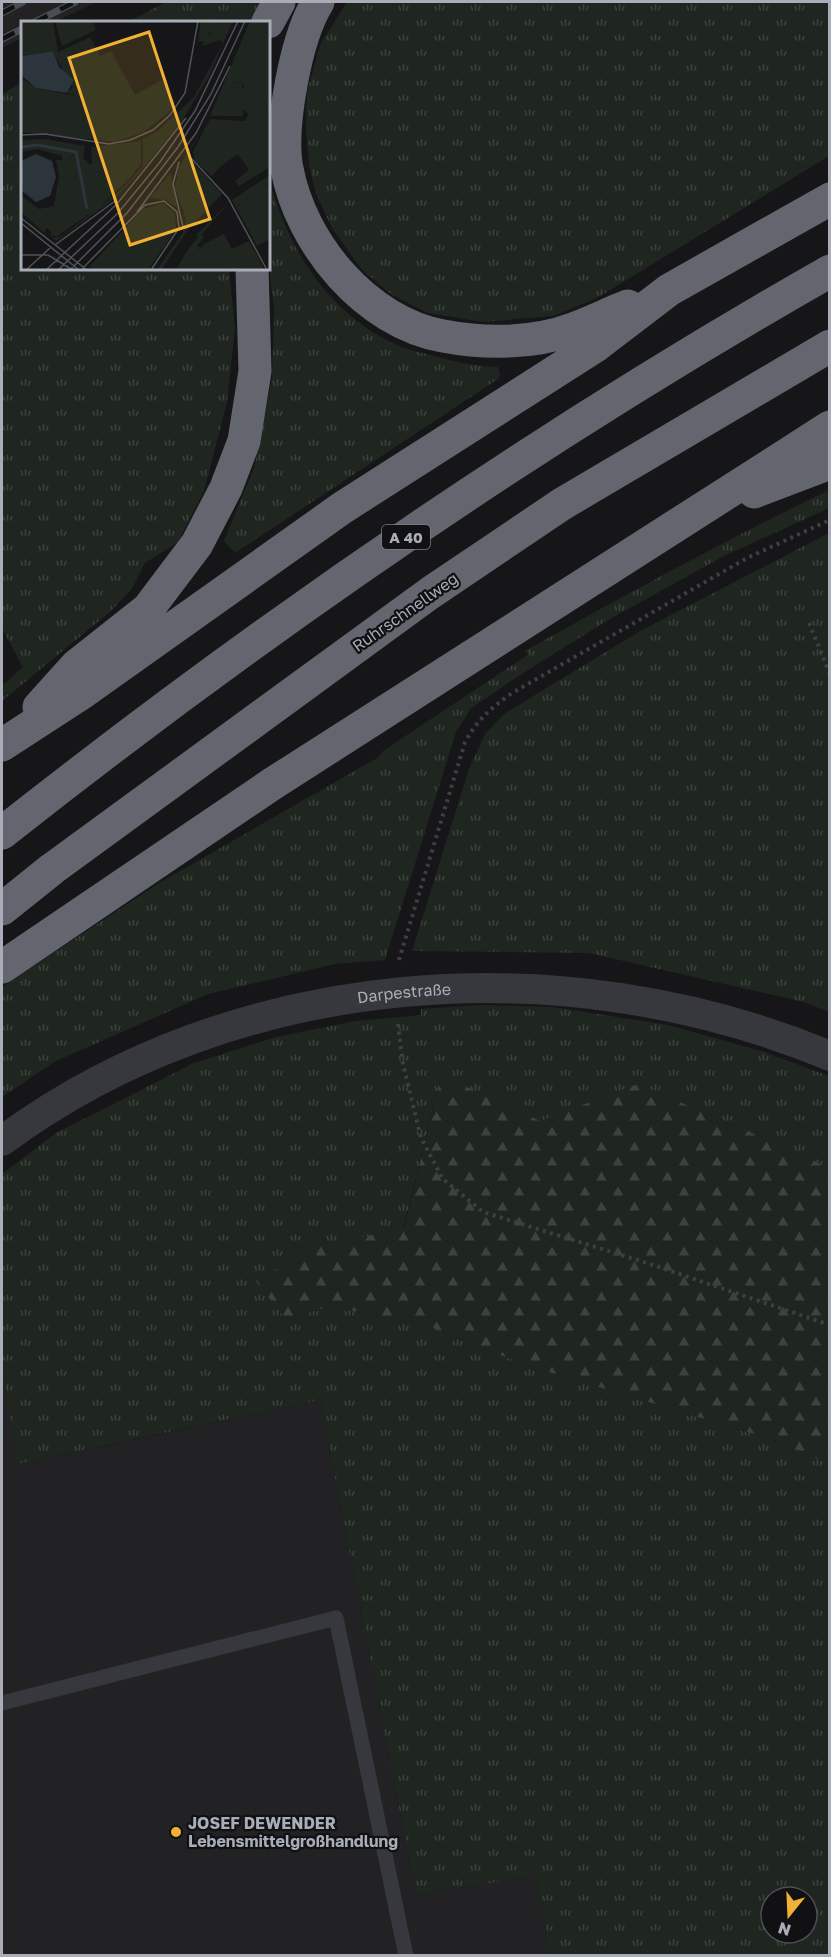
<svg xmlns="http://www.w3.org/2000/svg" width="831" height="1957" font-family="'Golos Text',sans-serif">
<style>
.built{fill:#222225}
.grass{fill:url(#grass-tufts);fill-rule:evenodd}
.forest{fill:url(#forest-firs)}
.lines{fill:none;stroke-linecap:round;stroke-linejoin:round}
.path{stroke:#3d3f44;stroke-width:4;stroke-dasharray:3 4.5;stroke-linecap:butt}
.lane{stroke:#37383d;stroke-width:15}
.street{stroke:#37383d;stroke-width:30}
.highway{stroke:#63666e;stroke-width:33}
.rail-casing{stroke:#4a4c52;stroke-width:7}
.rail{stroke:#111113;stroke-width:4.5;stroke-dasharray:14;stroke-linecap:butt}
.poi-dot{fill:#f2b134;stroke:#111113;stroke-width:2}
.labels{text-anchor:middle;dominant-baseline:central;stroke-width:4.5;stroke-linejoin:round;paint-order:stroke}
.shield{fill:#111113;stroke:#7b7e86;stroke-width:1.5}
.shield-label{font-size:15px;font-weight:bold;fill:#a8adb8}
.street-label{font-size:16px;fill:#a8adb8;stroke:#111113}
.poi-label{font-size:16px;font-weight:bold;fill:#a8adb8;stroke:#111113;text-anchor:start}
.inset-river{fill:none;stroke:#2c353c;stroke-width:3}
.inset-road{fill:none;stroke:#505258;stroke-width:1.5}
.view{fill:#f2b134;fill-opacity:0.15;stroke:#f2b134;stroke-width:3}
.inset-edge{fill:none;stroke:#a8adb8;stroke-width:3}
</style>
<defs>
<pattern id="grass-tufts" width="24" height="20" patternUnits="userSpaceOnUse" patternTransform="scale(1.5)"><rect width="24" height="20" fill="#1e261f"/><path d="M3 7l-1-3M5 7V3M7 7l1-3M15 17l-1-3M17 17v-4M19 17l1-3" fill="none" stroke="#3c433d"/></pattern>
<pattern id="forest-firs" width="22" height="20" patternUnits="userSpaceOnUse" patternTransform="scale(1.5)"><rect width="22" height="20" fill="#1e261f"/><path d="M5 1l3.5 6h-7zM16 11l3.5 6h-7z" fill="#3c433d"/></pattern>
</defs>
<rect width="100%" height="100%" fill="#161618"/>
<path class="built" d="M2 2H97L54 22H22V38L2 48Z
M2 1374 20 1464 320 1400 416 1895 536 1876 549 1955H2Z"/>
<path class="grass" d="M166 2H262L252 22H128Z
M347 2H829V156L597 298 553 316 483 322 428 313 392 295 362 270 332 228 316 194 309 165 306 129 307 91 321 43Z
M22 82V268L229 269 235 328 227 402 204 491 178 542 145 563 133 587 111 611 2 701V686L23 667 2 628V94Z
M269 179C288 251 332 319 404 348 413 351 422 353 431 355 452 361 476 367 498 367L500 374 498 379 235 553 224 541 254 468 272 378 274 311 268 257Z
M829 490V508L724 556 608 620 520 675 471 708 456 732 385 960 335 964 208 994 54 1062 2 1097V987L159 883 379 757 383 751 529 654 525 651C625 595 726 540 829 490Z
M829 533V1012L804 1002 589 953 412 951 469 769 485 734 504 714 642 630Z
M482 1005 553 1007 668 1025 761 1051 829 1076V1169L805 1156 638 1084 540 1122 441 1075 403 1230 315 1246 286 1320 329 1306 428 1326 526 1365 774 1440 829 1464V1955H549L536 1876 416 1895 320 1400 19 1464 2 1374V1174L56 1133 194 1063 276 1037 356 1021 421 1015V1009ZM771 1897H807V1933H771Z"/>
<path class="forest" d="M441 1075 540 1121 638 1084 805 1156 829 1169V1464L774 1440 526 1365 428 1326 329 1306 286 1320 256 1281 315 1246 404 1229Z"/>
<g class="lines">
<path class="path" d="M809 623 830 674
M399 960 465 742C478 719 491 708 512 693L747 558 830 520
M398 1024 403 1064 421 1138 443 1179 483 1212 650 1264 830 1325"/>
<path class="lane" d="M2 1703 336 1618 406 1956"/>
<path class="street" id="s1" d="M2 1141C235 968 564 945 830 1056"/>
<path class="highway" d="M318 2C296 37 279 128 287 169 301 244 366 322 443 336 485 344 533 344 573 329 592 322 610 313 628 306
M268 22 279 2
M754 492 830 463
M39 707 76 666 148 609 197 544 226 488 244 441 255 371 252 268
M2 745 79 695 342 508 597 345 669 290 830 199
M2 833C263 627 540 436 830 271
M2 909 52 869 430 593 562 504 830 346
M2 967 272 784 830 427"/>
<defs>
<path id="rail" d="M2 13 23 2
M35 22 75 2
M2 39 22 29"/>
</defs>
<use href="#rail" class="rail-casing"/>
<use href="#rail" class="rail"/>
</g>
<circle class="poi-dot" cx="176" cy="1832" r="6"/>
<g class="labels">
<rect class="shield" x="382" y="525" width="48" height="24" rx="4.5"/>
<g class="shield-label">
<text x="406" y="537">A 40</text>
</g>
<g class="street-label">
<text transform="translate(405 612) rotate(-35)">Ruhrschnellweg</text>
<text stroke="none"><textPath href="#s1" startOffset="434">Darpestraße</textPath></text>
</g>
<g class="poi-label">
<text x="188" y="1823">JOSEF DEWENDER<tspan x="188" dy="18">Lebensmittelgroßhandlung</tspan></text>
</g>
</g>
<g transform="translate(21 21)">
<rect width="249" height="249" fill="#161618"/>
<path d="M32 0 37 31 69 16 79 35 90 30 114 74 141 59 154 82 148 91 123 111 93 121 0 111V102L24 104 112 93 117 83H54V75L46 72 52 66 31 30 0 35 2 1ZM34 0H71L75 9 41 25ZM180 0H212L189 53 161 100 118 152 92 179 35 220 31 217 41 215 102 167 122 145V118L138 109 173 76 202 22 197 16 205 2 189 11 184 21 177 20ZM185 101 166 135 201 173 169 206 140 249H136L162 211 165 198 154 167 158 146ZM183 109 182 125 200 145 191 155 174 140 172 131ZM25 118 64 125 62 137 68 143 71 142 70 126 120 120V143L108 158 77 187 36 215H30V211L26 207 23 212 0 191V175L18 188 33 185 38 155 35 139H41V135L17 128 0 131V119ZM149 152 150 153 156 187 145 179 129 177ZM142 182 154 192 155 209 127 249H73L69 245 122 188ZM207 182 180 214 183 217 176 224 179 227 172 235 166 230 177 216 175 214Z" fill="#1e261f"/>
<path d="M229 0 247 2 249 25 231 29 215 63 221 61 222 72 210 88 222 89V95H189ZM205 2 199 19 181 25 195 4ZM0 57 15 67 54 75 55 83H124L112 93 113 109 102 107 94 114 0 102ZM249 81V146L218 165 214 160 228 149 217 133 200 145 193 140 182 125 183 109 189 98 224 100 232 84ZM249 154V162L215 186 211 179Z" fill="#1e261f"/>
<path d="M248 24 249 82 232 84 228 93 221 88 215 92 205 86 211 65 222 68 223 63 212 60 220 41 224 42 230 29ZM249 162V218L236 225 215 186ZM203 213 211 228 228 220 244 249H155L166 230 172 235 183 223Z" fill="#1e261f"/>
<path d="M32 30 38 46 53 59 46 72 15 67 0 54 1 35ZM15 133 31 140 35 156 29 175 15 181 0 169V140Z" fill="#2c353c"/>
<path class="inset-river" d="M0 126 17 124 55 131 66 188"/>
<path class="inset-road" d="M0 114 24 113 88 123 109 119 132 109 149 94 164 72 177 0M170 137 207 177 246 249M158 141 152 163 162 206M116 191 175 112 209 45M0 197 66 249M0 202 58 249M34 224 94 180M0 234H27L52 249M5 249 29 227M25 249 96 183 165 97M37 249 97 192 139 141 174 90 217 0M49 249 106 192 157 126 190 73 224 0M60 249 124 184 143 180 156 191 158 207 130 249"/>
<path class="view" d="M128 11 189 198 109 224 48 37Z"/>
<rect width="249" height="249" class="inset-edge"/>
</g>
<rect width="831" height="1957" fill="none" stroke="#a8adb8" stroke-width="6"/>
<g transform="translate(789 1915) rotate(198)"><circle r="28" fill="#111113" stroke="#4d4f55" stroke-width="1.5"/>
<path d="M0-4.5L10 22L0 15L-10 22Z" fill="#f2b134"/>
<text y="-9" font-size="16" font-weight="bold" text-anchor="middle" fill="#a8adb8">N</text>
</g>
</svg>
